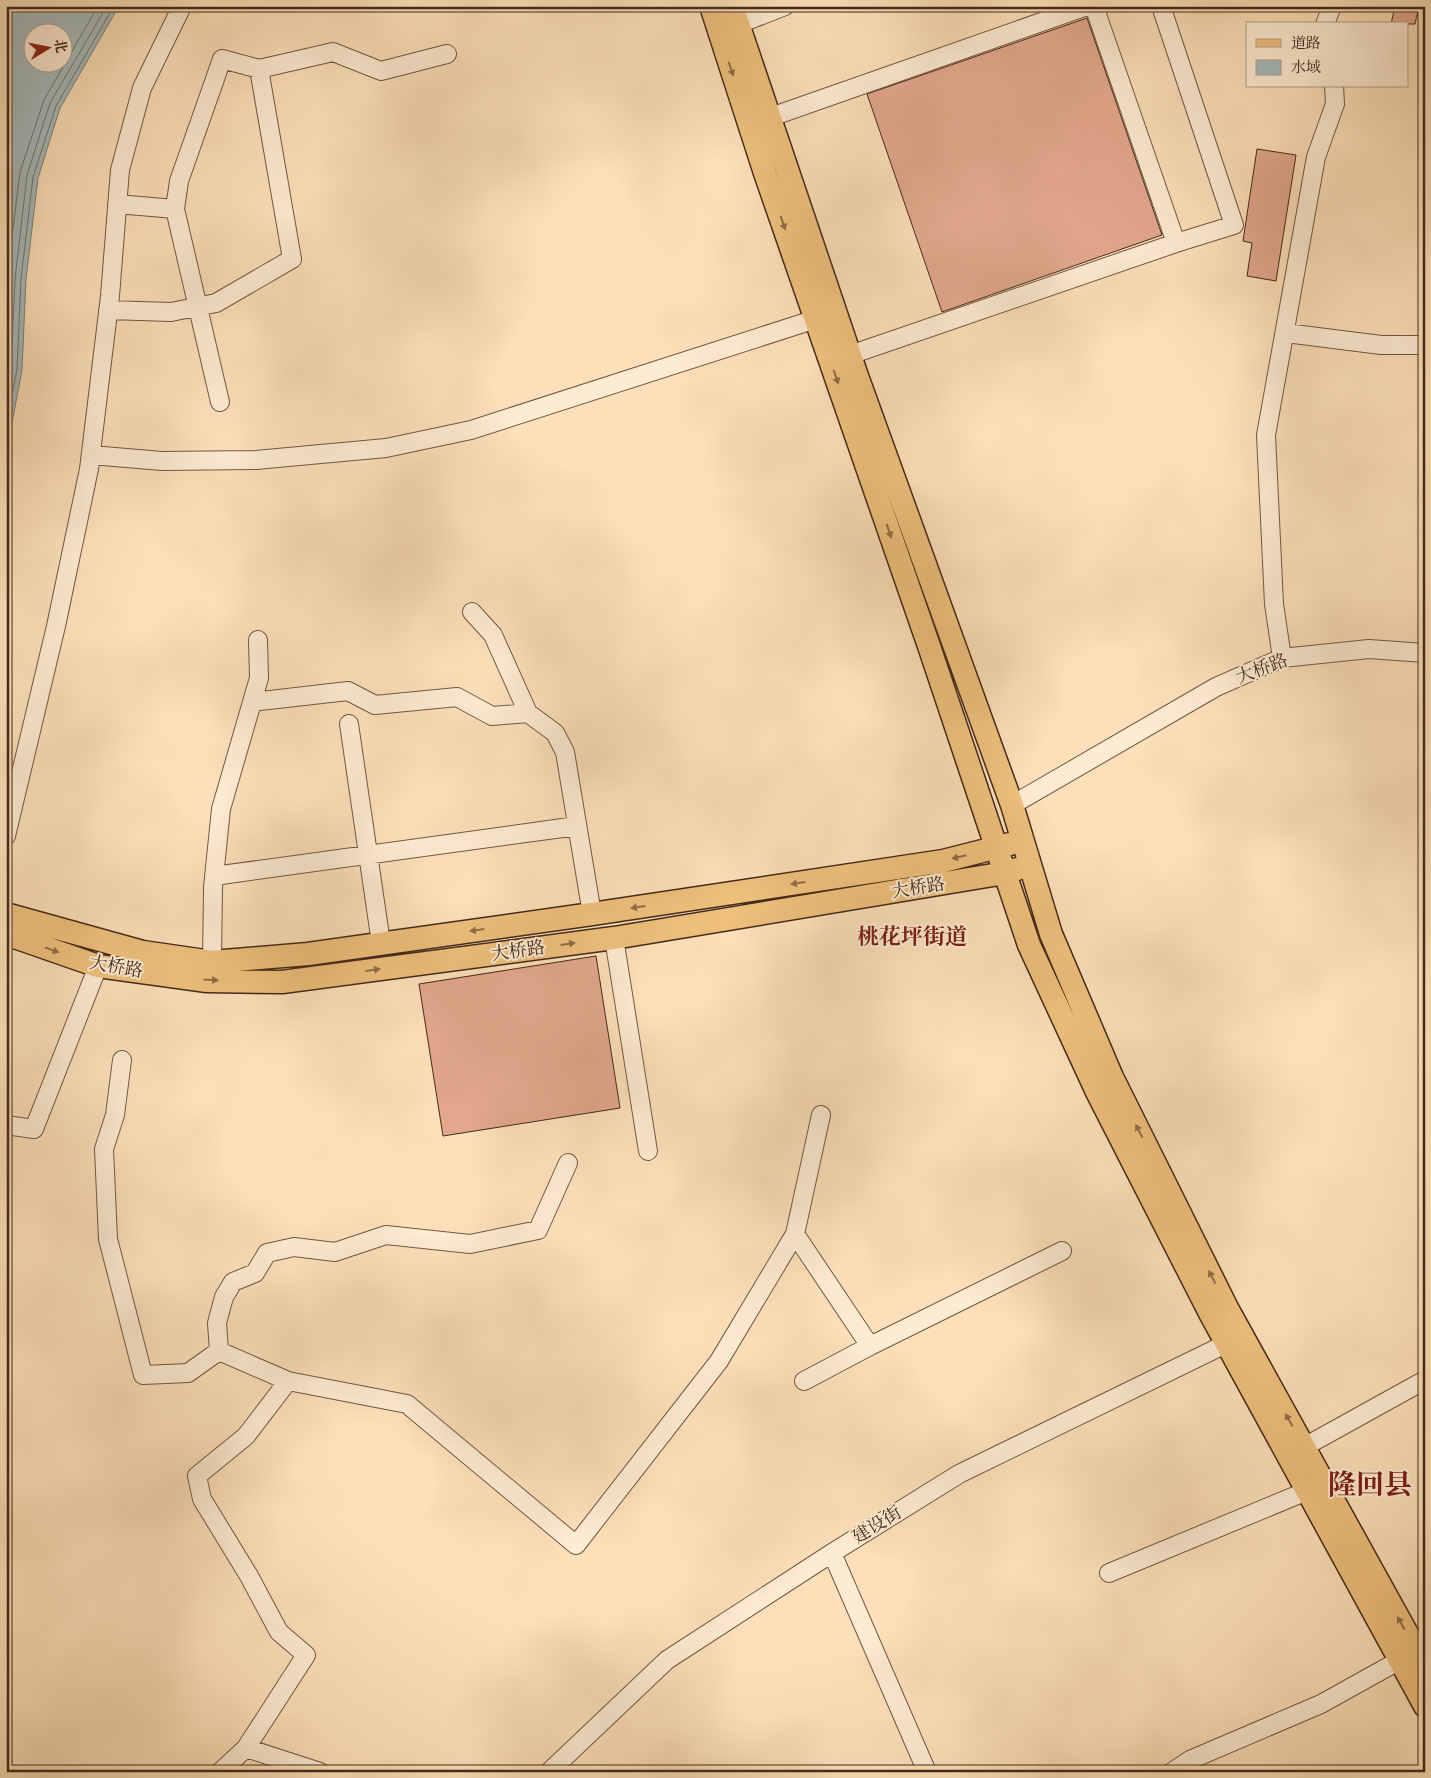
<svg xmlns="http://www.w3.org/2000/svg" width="1431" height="1778" font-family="'Libre Bodoni','Noto Serif SC',serif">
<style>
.water{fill:#a4babb;stroke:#7e807b;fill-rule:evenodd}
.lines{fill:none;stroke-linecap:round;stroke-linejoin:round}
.shore{stroke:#74726a;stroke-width:1}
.building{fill:#e2a78d;stroke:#44291a}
.minor-casing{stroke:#725742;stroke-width:20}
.major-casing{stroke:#44291a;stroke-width:25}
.minor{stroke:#fdebd2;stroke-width:18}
.major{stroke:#eec07c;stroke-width:22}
.oneway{fill:#906d46}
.labels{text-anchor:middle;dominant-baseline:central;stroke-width:4;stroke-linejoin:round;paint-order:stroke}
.street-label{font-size:18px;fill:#44291a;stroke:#fdebd2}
.district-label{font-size:22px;font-weight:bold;fill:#7a1f14;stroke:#fdebd2}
.town-label{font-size:28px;font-weight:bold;fill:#7a1f14;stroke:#fdebd2}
</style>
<rect width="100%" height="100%" fill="#fce0b9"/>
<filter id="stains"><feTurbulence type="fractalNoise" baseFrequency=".004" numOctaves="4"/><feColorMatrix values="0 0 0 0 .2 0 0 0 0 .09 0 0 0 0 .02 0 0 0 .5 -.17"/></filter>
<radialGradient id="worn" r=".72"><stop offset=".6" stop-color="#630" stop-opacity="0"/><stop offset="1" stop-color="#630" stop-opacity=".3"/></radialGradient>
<path class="water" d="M6 6H119L60 108 38 178 26 279 22 370 6 455ZM32 32H62V62H32Z"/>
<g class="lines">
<path class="shore" d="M6 302 7 277 20 172 44 100 98 6
M6 392 11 368 15 279 27 175 50 103 107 6
M6 427 17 369 21 279 33 177 56 106 114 6"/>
</g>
<path class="building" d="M1395 6H1419L1415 24H1391Z
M1087 18 1162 235 942 312 867 94Z
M1257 149 1296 155 1276 281 1247 276 1252 243 1243 241Z
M596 956 620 1108 443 1136 419 984Z"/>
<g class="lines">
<defs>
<path id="minor" d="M1161 6 1234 225 1176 243
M1325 24 1332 6
M726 29 785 6
M768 118 1087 6
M117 204 175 209
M108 310 171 312 216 303 292 259 259 69
M1286 333 1381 345H1425
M850 355 1176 243 1094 6
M220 402 175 209 179 181 222 59 259 69 333 52 381 71 447 54
M91 455 162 461 256 460 386 448 471 430 816 319 827 314
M472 612 493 635 528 713 555 733 565 752 592 914
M1282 658 1274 604 1266 435 1316 157 1335 104 1334 86
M252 702 348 691 375 705 457 697 492 716 528 713
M349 724 381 943
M1012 805 1216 687 1282 658 1369 649 1425 653
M6 836 56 626 89 469 110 296 120 170 142 88 182 6
M214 876 577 826
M614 938 648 1151
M212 962 213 887 221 809 259 678 258 640
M122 1060 115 1115 104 1149 108 1239 143 1375 188 1373 219 1351 288 1381 407 1404 576 1545 719 1361 795 1234
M821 1115 795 1234 870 1346
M6 1125 34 1129 98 966
M219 1351 217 1323 224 1297 233 1282 255 1273 267 1253 294 1247 335 1252 386 1235 470 1244 538 1230 568 1163
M804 1381 870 1346 1062 1251
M1304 1447 1425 1380
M832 1553 927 1772
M1109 1573 1307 1491
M246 1748 306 1655 279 1632 249 1576 202 1499 197 1476 246 1436 288 1381
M220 1772 246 1748 320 1772
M549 1772 667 1660 832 1553 959 1474 1238 1338
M1172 1772 1190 1760 1321 1704 1411 1654"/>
<path id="major" d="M711 6 765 173 930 649 1029 945 1097 1092 1211 1315 1425 1706
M732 6 857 376 1012 805 1051 934 1112 1077 1227 1308 1425 1666
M6 914 143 952 212 962 308 954 592 914 943 861 1010 844
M6 934 98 966 207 981 282 982 614 938 1005 873 1017 869"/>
</defs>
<use href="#minor" class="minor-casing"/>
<use href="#major" class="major-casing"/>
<use href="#minor" class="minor"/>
<use href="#major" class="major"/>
</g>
<defs><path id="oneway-solid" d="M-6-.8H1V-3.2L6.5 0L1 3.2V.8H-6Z" transform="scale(1.25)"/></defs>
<g class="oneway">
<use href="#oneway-solid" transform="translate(731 69) rotate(72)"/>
<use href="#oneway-solid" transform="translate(783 223) rotate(71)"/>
<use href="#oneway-solid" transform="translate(836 377) rotate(71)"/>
<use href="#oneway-solid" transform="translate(889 531) rotate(71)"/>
<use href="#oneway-solid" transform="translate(959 857) rotate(167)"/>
<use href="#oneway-solid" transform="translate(798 883) rotate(172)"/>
<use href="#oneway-solid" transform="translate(638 907) rotate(172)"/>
<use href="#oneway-solid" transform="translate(477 930) rotate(172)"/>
<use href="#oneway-solid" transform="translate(568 944) rotate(-8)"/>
<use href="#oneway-solid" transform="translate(52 950) rotate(20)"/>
<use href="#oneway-solid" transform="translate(373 970) rotate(-8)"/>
<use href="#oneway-solid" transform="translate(211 980) rotate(3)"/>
<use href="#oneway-solid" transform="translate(1139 1131) rotate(-117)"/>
<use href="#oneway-solid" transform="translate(1212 1277) rotate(-117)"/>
<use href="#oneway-solid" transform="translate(1289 1420) rotate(-119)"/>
<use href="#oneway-solid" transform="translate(1401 1623) rotate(-119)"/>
</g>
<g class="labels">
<g class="street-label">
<text transform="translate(1262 669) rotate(-21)">大桥路</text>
<text transform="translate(918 888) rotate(-9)">大桥路</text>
<text transform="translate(518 951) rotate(-8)">大桥路</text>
<text transform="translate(116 967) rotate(10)">大桥路</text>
<text transform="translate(877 1525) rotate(-32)">建设街</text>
</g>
<g class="district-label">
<text x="912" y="937">桃花坪街道</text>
</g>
<g class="town-label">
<text x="1370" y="1485">隆回县</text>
</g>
</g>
<rect width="1431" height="1778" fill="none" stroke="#fce0b9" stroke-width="25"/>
<rect x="8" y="8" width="1416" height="1763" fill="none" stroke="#44291a" stroke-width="2.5"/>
<rect x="12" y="12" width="1406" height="1753" fill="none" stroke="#44291a"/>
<rect x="1246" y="22" width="162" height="65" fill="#fdebd2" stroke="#b39d88"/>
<rect x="1256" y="39" width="25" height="8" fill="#eec07c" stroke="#b39d88"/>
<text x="1291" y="48" font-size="15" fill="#44291a">道路</text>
<rect x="1256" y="60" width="25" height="15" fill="#a4babb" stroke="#b39d88"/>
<text x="1291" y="72" font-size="15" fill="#44291a">水域</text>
<g transform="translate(48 48) rotate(80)"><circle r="24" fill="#fdebd2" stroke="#b39d88"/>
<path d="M0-4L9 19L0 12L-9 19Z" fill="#8f2418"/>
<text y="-8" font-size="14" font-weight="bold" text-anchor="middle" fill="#44291a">北</text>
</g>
<rect width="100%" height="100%" filter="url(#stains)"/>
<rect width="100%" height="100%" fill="url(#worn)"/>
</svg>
